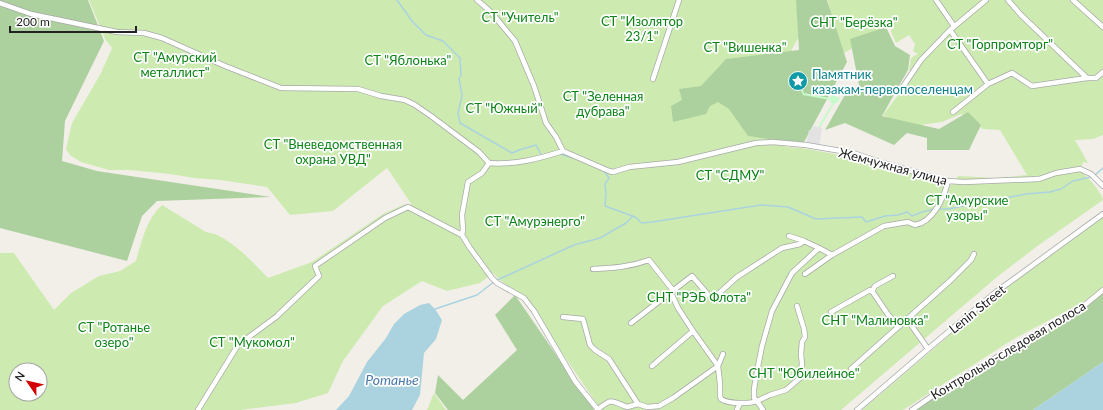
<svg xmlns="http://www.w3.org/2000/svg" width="1103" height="410" font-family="Lato,sans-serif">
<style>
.grass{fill:#cdebb0;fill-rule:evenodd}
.forest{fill:#add19e}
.park{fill:#c8facc}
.parking{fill:#e2e2e2}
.water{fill:#aad3df}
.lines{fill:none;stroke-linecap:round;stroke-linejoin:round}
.stream{stroke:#aad3df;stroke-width:1.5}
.minor-casing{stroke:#a9a9a9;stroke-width:6}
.minor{stroke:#fff;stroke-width:4.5}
.labels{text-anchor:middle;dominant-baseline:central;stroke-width:3.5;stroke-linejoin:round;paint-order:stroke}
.park-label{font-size:13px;fill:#0c8416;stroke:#fff}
.culture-label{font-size:13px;fill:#0d838f;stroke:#fff;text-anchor:start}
.street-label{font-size:13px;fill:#222;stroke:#fff}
.water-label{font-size:14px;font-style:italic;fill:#4a7aab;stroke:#fff}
</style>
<rect width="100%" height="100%" fill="#f2efe9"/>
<path class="grass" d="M89 0H820L792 49 786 147 802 148 861 159 945 182 952 185 958 176 997 178 1027 175 1000 130 983 129 961 114 942 122 906 127 883 115 905 86 913 73 909 70 911 58 918 54 913 51 915 44 909 35 896 43 891 32 892 25 839 56 828 0H1103V135L1093 139 1075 140 1088 163 1083 162 1080 171C1086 174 1102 193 1103 200L1036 247 997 277 841 410H601L556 344 525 296 501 281 493 273 480 283 447 291 422 281 383 306 343 361 328 393 296 403 241 410H0V253H14L54 310 71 293 99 276 120 271 136 261C142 240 146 220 162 205L206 232C227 234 253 262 268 278L312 262 383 214 405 204 412 205 387 168 333 211 290 215 267 187 220 180 194 178 170 174 130 170H109L81 162 70 155 66 149 72 123 101 73 112 48 105 39ZM16 370H40V394H16Z
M1103 217V287L1085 301 1012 340 903 410H862L994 297Z
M434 393 446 410H427Z"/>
<path class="forest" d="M0 0H88L104 41 65 121 62 161 97 171 271 197 157 201 142 216 127 261 0 228Z
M796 0H827L847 62 803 144 748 136 729 109 718 102 710 106 706 114 673 122 671 106 682 100 679 89 701 86 726 59 799 50Z
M886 27 895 46 910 55 908 70 882 116 939 129 968 112 981 125 969 150H927V138L907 133 894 145 845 123 825 130 846 93 859 85 850 39Z
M1103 292V362L1033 410H910L994 356Z
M515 295 594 410H448L435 393 438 375 463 400 517 350 495 315Z"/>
<path class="park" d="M798 76 801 82 800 83 804 93 830 98 832 95 840 98 838 102 834 104 820 128 818 127 832 104 830 100 803 95 798 84 796 85 792 80Z"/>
<path class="parking" d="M813 126 822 128 819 148 806 145 809 130H812Z"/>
<path class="water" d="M429 303 435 309 442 320 436 339 424 353 420 395 412 410H336L349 396 367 362 386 338 394 324 404 314 420 305Z
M1103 362V410H1033Z"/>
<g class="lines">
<path class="stream" d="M397 0 412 21 426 35 443 41 460 58 461 76 459 78 462 96 458 113 460 123 512 153 519 150 536 145 542 156
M560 154 573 158
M601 170 604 171 609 178 605 184 606 194 605 206 635 217 642 223 652 222 761 205 788 207 816 219 862 217 866 222 885 216 898 215 907 212 912 216 922 212 934 209
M1095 175 1103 168
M938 209H948L969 205 1026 194 1050 192 1061 189 1073 181 1091 177
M435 309 477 295 495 281 574 245 600 238 626 223 633 216"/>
<defs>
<path id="minor" d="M477 0 491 12 515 41 534 86 546 123 556 137 563 151
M936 0 954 26
M1008 0 1021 15 1087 78
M1073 0 1103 27
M0 3 31 14 117 32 144 33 162 38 225 66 281 88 358 89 381 96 405 100 415 105 431 116 479 152 489 163C514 165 538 159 563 151
M950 30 988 84
M653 79 679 0
M902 88 921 60 950 30 986 0
M953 112 988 84 1012 73 1032 86 1087 78H1096L1103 72
M563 151 609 171 613 172 629 167 678 162 756 143 773 142 806 145 853 153 883 163 948 181 964 182 1039 179 1056 173 1080 169 1091 174 1103 186
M489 163 482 173 468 182 462 215 463 230 462 235 470 248 492 278 497 283 524 298 534 311 575 381 598 410
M789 236 804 241
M593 269C613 268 630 267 649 260L672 289 671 293 678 308 693 331 718 366 720 384V396L721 399C728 404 749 404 757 401L754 398V389L756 377 762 346 772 311 792 273 819 248 832 255
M805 274 832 255 884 226 908 222 915 225C933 222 944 198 948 181
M893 276 875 286 872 291 889 316 900 326
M831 312 870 290 872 291
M563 317 583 319 590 345 595 350 609 359 638 404
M907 319 928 349
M631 323 692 276 711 298 716 296 737 277 782 248 800 244 804 241 819 248
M652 366 693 331
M851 369 951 280 971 260 974 254
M198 410 238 345 276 317 319 276 315 266 385 218 408 207 462 235
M597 410C613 397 610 401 627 407L638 404 647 407 659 406 673 398 718 366 723 354
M737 410 740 403
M763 410 757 401 770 395 786 390 800 378 802 364 801 354 802 342 805 337 804 329 797 306
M857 410 928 349 996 292 1103 214
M912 410 935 394 1086 304 1103 290"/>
</defs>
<use href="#minor" class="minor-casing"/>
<use href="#minor" class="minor"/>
</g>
<defs>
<symbol id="sight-disc" viewBox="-11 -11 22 22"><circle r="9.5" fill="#0f9aa8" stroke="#fff"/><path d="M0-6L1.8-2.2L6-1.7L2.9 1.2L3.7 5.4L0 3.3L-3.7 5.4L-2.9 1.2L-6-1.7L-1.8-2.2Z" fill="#fff"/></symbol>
</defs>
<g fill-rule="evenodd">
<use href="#sight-disc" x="787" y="70" width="22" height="22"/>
</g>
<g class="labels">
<g class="park-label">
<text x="520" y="17">СТ "Учитель"</text>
<text x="642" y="21">СТ "Изолятор<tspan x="642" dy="15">23/1"</tspan></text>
<text x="854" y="22">СНТ "Берёзка"</text>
<text x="1000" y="44">СТ "Горпромторг"</text>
<text x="745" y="47">СТ "Вишенка"</text>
<text x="175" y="57">СТ "Амурский<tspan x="175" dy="15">металлист"</tspan></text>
<text x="408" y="60">СТ "Яблонька"</text>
<text x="603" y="96">СТ "Зеленная<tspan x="603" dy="15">дубрава"</tspan></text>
<text x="504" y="108">СТ "Южный"</text>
<text x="333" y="144">СТ "Вневедомственная<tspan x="333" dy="15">охрана УВД"</tspan></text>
<text x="730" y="175">СТ "СДМУ"</text>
<text x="967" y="200">СТ "Амурские<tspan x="967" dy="15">узоры"</tspan></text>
<text x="535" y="221">СТ "Амурэнерго"</text>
<text x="699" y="297">СНТ "РЭБ Флота"</text>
<text x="875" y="320">СНТ "Малиновка"</text>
<text x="114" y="327">СТ "Ротанье<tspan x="114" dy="15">озеро"</tspan></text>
<text x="252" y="342">СТ "Мукомол"</text>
<text x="804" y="373">СНТ "Юбилейное"</text>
</g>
<g class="culture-label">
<text x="812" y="74">Памятник<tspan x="812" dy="15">казакам-первопоселенцам</tspan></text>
</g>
<g class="street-label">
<text transform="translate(893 166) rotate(15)">Жемчужная улица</text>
<text transform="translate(977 309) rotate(-39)">Lenin Street</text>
<text transform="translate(1008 350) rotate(-31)">Контрольно-следовая полоса</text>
</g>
<g class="water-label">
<text x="392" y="379">Ротанье</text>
</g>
</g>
<g transform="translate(28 382) rotate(304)"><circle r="19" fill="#ffffff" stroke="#a7a7a7"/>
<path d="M0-3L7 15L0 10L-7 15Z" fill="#d40000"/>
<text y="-6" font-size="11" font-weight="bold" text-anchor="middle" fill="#222222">N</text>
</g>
<path d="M10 26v6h126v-6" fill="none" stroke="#222222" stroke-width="2"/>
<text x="16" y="26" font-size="12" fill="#222222" stroke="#ffffff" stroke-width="3" paint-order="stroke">200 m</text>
</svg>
